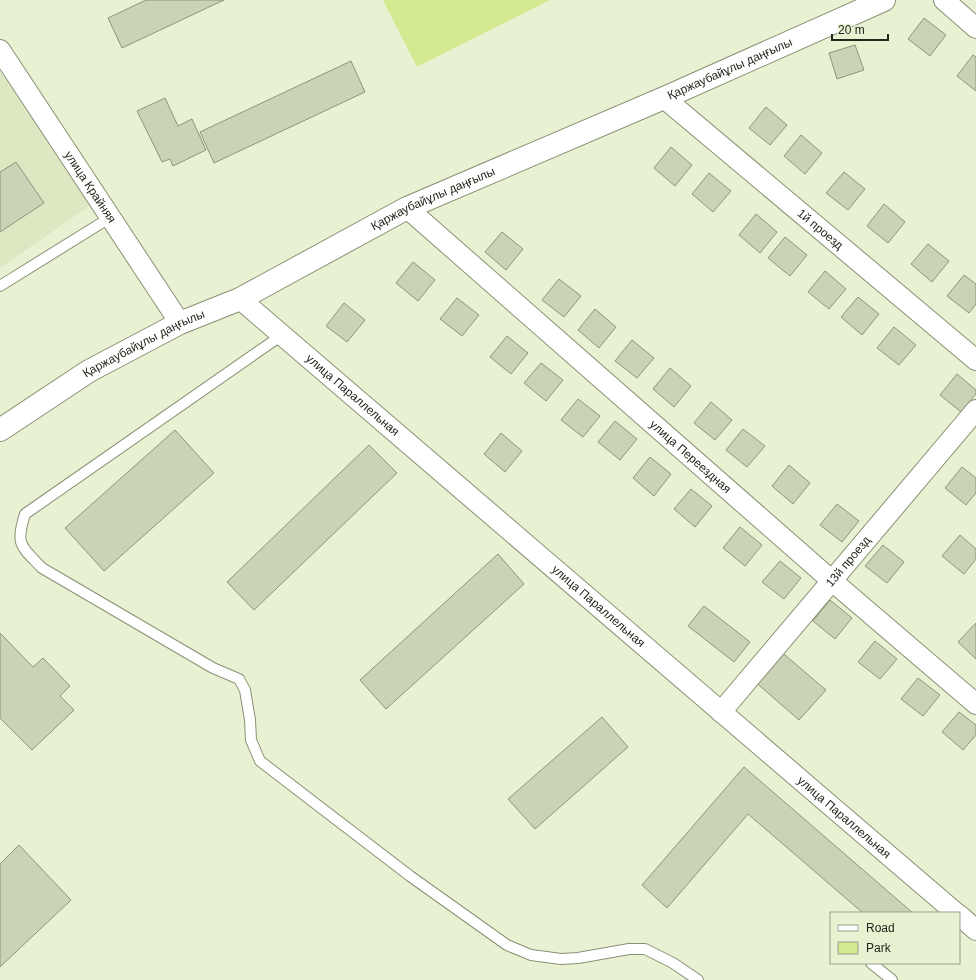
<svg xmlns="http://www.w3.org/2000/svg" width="976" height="980" font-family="Arial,sans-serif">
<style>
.built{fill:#dde8c2}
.green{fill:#d4ea90}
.building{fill:#cad3b5;stroke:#8e967a}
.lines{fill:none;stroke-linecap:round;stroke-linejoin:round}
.lane-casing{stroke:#899175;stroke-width:12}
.street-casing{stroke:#899175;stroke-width:22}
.highway-casing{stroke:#899175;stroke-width:24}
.lane{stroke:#fff;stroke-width:10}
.street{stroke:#fff;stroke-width:20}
.highway{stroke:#fff;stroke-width:22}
.labels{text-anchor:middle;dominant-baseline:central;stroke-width:3;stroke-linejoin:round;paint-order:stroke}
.street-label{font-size:12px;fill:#23261b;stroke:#e9f1d3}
</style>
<rect width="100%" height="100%" fill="#e9f1d3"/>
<path class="built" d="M0 72 95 202 0 268Z"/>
<path class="green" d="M383 0H550L417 67Z"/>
<path class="building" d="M146 0H224L122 48 108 18Z
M924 18 946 35 930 56 908 39Z
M855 45 864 70 837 79 829 53Z
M973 55 976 57V91L957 76Z
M351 61 365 92 214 163 200 132Z
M165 98 178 126 192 119 206 150 173 166 170 159 162 162 137 111Z
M766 107 787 125 770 145 749 128Z
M801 135 822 153 805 174 784 156Z
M671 147 692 165 675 186 654 168Z
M16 162 44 203 0 232V172Z
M844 172 865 189 848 210 826 193Z
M709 173 731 191 713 212 692 194Z
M884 204 905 222 888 243 867 226Z
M756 214 777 232 760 253 739 235Z
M502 232 523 249 506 270 485 252Z
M785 237 807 255 790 276 768 258Z
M928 244 949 261 932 282 911 264Z
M413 262 435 280 418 301 396 283Z
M825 271 846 289 829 309 808 292Z
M964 275 976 284V304L969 313 947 296Z
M559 279 581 296 564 317 542 300Z
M858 297 879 314 862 335 841 317Z
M457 298 479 315 462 336 440 319Z
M344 303 365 320 347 342 326 326Z
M595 309 616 327 599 348 578 330Z
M894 327 916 345 899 365 877 348Z
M507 336 528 353 511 374 490 357Z
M632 340 654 358 637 378 615 361Z
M541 363 563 380 546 401 524 383Z
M670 368 691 386 674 407 653 389Z
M957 374 976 390V394L961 412 940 395Z
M578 399 600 416 583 437 561 420Z
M711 402 732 420 715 440 694 423Z
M615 421 637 439 620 460 598 442Z
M743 429 765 446 747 467 726 450Z
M175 430 214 473 104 571 65 528Z
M501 433 522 451 505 472 484 454Z
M369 445 397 473 254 610 227 582Z
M650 457 671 474 654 496 633 478Z
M789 465 810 483 793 504 772 486Z
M962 467 976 478V493L966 505 945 488Z
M691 489 712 506 695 527 674 509Z
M837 504 859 521 842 542 820 525Z
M740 527 762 545 745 566 723 548Z
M960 535 976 549V559L964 574 942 556Z
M883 545 904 562 887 583 865 566Z
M498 554 524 584 386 709 360 680Z
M780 561 801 578 784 599 762 582Z
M830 600 852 618 835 639 813 621Z
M704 606 750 642 734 662 688 626Z
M976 623V659L958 642Z
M0 633 33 667 43 658 70 686 60 696 74 710 32 750 0 718Z
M875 641 897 659 880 679 858 662Z
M779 650 826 690 799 720 753 680Z
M918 678 940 695 923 716 901 699Z
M959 712 976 725V735L963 750 942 732Z
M602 717 628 747 535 829 508 799Z
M744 767 913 913H863L748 814 667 908 642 885Z
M19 845 71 900 0 967V864Z"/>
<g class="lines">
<defs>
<path id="lane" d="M0 286 111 217
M282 335 25 514C15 545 21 546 42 568L213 668 239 679 245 690 250 720 251 740 260 761 410 876 507 945 531 955 561 959 578 958 629 949H645L673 963 698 980
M871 963 892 980"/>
<g id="street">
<path d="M944 0 976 28"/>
<path id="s1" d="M0 50 180 323"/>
<path id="s2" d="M664 98 976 360"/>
<path id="s3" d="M407 208 831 580 976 704"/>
<path id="s4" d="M240 299C480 503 717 709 956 913"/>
<path id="s5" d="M721 712 976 410"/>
<path d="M959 915 976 930"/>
</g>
<g id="highway">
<path id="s6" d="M0 430 89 371 180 323 240 299 407 208 664 98 884 0"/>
</g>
</defs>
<use href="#lane" class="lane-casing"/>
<use href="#street" class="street-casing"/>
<use href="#highway" class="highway-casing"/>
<use href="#lane" class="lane"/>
<use href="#street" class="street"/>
<use href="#highway" class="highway"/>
</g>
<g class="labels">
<g class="street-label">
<text stroke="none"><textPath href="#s6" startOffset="816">Қаржаубайұлы даңғылы</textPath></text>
<text stroke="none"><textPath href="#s1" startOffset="164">улица Крайняя</textPath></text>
<text stroke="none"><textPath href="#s6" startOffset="492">Қаржаубайұлы даңғылы</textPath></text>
<text stroke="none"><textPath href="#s2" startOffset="204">1й проезд</textPath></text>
<text stroke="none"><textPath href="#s6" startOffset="168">Қаржаубайұлы даңғылы</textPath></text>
<text stroke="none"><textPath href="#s4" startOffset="148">улица Параллельная</textPath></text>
<text stroke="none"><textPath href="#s3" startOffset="377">улица Переездная</textPath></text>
<text stroke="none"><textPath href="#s5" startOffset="197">13й проезд</textPath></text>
<text stroke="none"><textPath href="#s4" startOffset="472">улица Параллельная</textPath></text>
<text stroke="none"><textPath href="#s4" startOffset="796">улица Параллельная</textPath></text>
</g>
</g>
<rect x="830" y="912" width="130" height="52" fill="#e9f1d3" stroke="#9aa089"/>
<rect x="838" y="925" width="20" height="6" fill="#ffffff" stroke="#9aa089"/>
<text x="866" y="932" font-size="12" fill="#23261b">Road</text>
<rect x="838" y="942" width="20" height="12" fill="#d4ea90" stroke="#9aa089"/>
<text x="866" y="952" font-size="12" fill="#23261b">Park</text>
<path d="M832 34v6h56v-6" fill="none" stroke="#23261b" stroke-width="2"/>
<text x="838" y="34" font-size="12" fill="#23261b" stroke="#e9f1d3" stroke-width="3" paint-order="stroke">20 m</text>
</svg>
